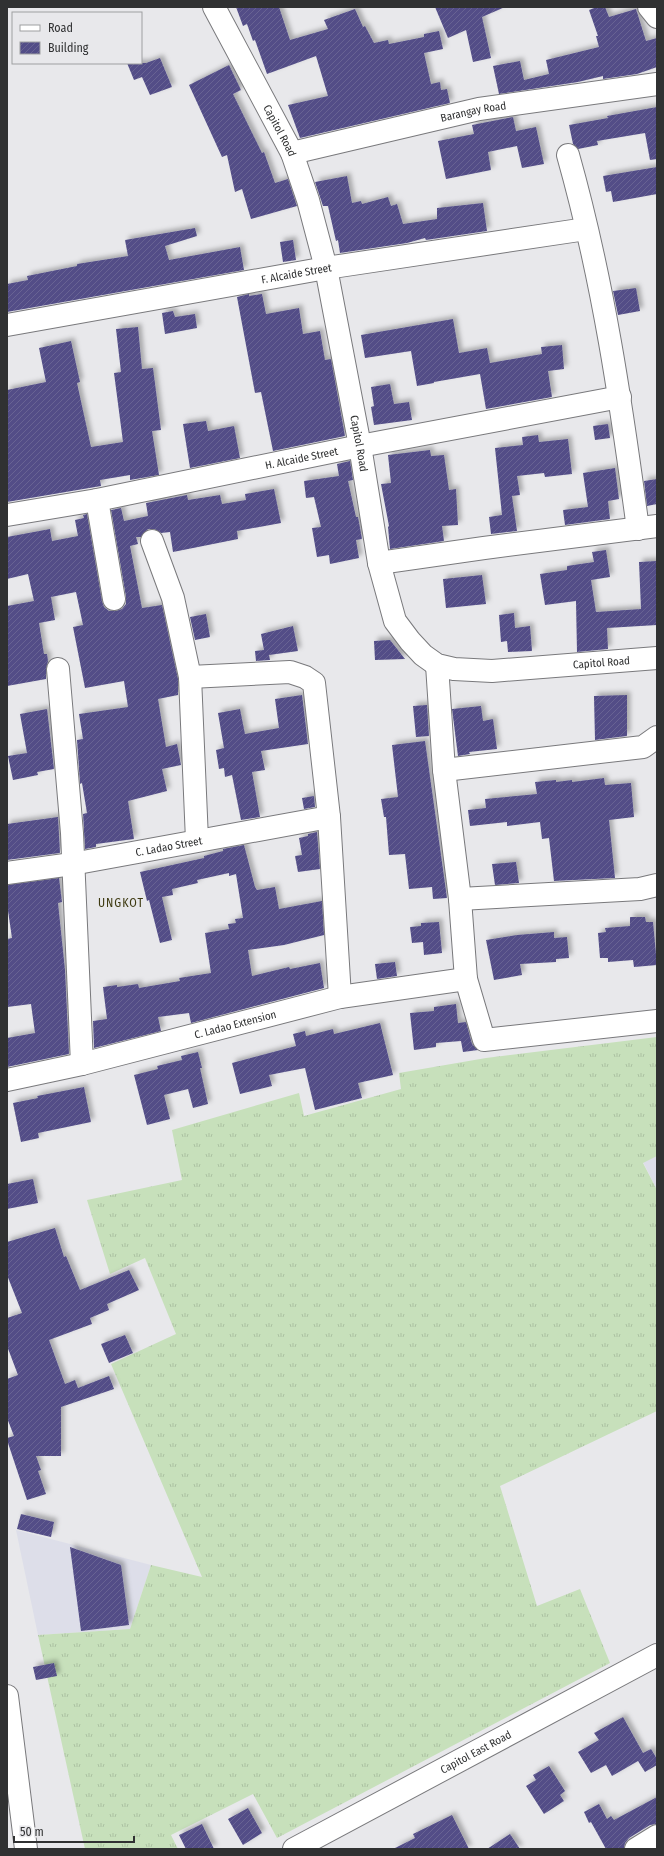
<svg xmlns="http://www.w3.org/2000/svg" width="664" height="1856" font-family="'Fira Sans Condensed',sans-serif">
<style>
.built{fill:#dddee9}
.grass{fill:url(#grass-tufts)}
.building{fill:url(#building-hatch);filter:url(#shadow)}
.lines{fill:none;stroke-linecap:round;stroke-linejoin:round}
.minor-casing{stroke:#79797c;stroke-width:24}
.major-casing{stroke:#79797c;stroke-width:24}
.minor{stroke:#fff;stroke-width:22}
.major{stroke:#fff;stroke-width:22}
.labels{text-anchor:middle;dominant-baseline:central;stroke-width:4;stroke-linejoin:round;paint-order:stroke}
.street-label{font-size:11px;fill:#303132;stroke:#e8e8eb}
.neighbourhood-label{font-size:12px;letter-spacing:1px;fill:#3e3a11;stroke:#e8e8eb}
</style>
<defs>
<pattern id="grass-tufts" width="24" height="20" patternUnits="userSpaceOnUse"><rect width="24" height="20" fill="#c7e0bb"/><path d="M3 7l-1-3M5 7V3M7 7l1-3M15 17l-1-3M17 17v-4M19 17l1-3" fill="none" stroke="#abc1a1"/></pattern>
<pattern id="building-hatch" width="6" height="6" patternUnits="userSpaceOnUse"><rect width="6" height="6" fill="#524d87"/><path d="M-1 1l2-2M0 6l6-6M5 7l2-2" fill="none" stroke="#686493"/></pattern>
<filter id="shadow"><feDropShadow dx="3.5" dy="-3.5" stdDeviation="2" flood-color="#0004"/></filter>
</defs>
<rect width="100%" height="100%" fill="#e8e8eb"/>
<path class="built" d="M657 1156V1190L643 1162Z
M16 1530 151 1565 130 1629 38 1635Z"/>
<path class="grass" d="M657 1037V1156L643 1163 657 1190V1411L500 1486 537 1606 580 1589 610 1663 277 1838 253 1794 171 1835 178 1849H85L38 1635 130 1629 151 1565 202 1577 111 1364 176 1334 145 1258 110 1274 87 1200 182 1180 172 1130 299 1093 304 1116 401 1089 399 1073 486 1058Z"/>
<path class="building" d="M236 7H279L290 40 328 29 324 20 355 9 363 27 365 26 374 43 388 40 389 44 424 37V34L439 31 443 49 424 53 431 84 440 82 441 90 447 89 450 103 300 138 288 105 328 96 316 56 267 74 255 40 253 41 247 24 243 26Z
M435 7H505L482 17 491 58 473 62 466 30 448 38Z
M597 7H605L609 17 636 9 646 41 657 38V67L637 74 603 79V76L578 82 499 94 493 66 520 61 524 80 549 74 546 60 599 47 596 36H598L589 10Z
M160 58 172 87 150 95 142 77 134 80 127 63H146Z
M229 65 241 90 233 94 262 153 264 152 275 183 288 179 297 206 251 219 242 189 235 192 227 155 222 157 189 85Z
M657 107V159L650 160 645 133 597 141 598 145 578 149 573 144 569 125 608 118 607 116Z
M513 117 516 131 536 127 544 164 522 168 517 146 488 152 491 170 446 179 438 141 474 134 472 125Z
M657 167V194L613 202 611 191 606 192 603 176Z
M347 176 352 203 361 201 362 204 388 197 391 206 397 204 403 224 437 219V208L483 203 487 231 426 240 425 238 407 243 340 253 338 240 336 241 328 206H323L315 182Z
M195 228 197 236 165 246 169 260 240 247 244 270 7 312V284L28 280 27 276 77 266V264L128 256 125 240Z
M293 240 296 260 283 262 280 242Z
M636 288 640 311 618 315 613 291Z
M249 294V296L262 294 266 314 299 308 303 334 320 331 325 360 331 359 345 436 273 451 261 392 255 393 237 297Z
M173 311 175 317 195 314 197 328 165 334 162 313Z
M453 319 459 353 487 348 490 363 542 354 541 347 562 345 564 369 548 371 552 397 486 409 480 374 434 382V383L417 386 411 351 365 358 361 335Z
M138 327 142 369 153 368 161 430 152 431 159 475 130 480V475L100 480 101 486 7 502V390L46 382 39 348 71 341 80 382 77 383 91 447 123 442 114 373 121 372 116 329Z
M390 384 394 404 409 402 412 420 374 425 371 407 374 406 371 387Z
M206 421 208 431 234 426 240 458 190 468 183 424Z
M608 424 610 438 595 440 593 426Z
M538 435 539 442 568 439 572 474 545 477 544 473 517 476 520 495 512 496 517 531 491 534 489 517 502 515 495 448 523 445 522 437Z
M430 450 431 456 444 455 449 490 456 489 458 525 442 526 444 541 390 549 388 527 389 526 381 484 391 483 388 455Z
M350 461 353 480 348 481 356 517H358L362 539 356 540 359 558 330 564 329 555 317 557 312 528 321 527 314 497 306 498 304 481 339 476 337 464Z
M615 468 619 499 608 501 610 519 565 525 563 510 588 507 583 473Z
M657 479V504L647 506 644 481Z
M274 489 281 523 237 531 238 539 173 552 170 532 161 533 154 529H148L141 537H136L138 544 130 546 142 608 162 605 178 679V695L158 699 166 747 177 744 181 765 162 769 167 791 128 801 134 839 96 844V847L85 849 83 814 87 813 82 783 80 784 77 740 83 739 79 714 128 707 124 681 85 688 73 627 83 625 76 592 51 597 55 620 39 623 44 654H47L48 661 46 670V679L7 686V606L34 601 28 574 7 579V537L50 529 52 541 78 536 75 520 84 518 83 515 87 514 102 601 104 607 109 611H116L122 609 126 604V597L111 510 121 508 124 521 148 516 146 503 187 495 188 500 220 495 222 504 246 500 245 494Z
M606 550 610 577 591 580 596 612 641 609 639 562 657 561V625L607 628 608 649 577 652 576 601 545 605 540 574 567 570V566L594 562 592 552Z
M482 575 486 604 446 608 443 579Z
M514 613 515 628 530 626 532 651 508 652 507 641 501 642 499 615Z
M206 614 210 637 195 640 190 617Z
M293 626 298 651 269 655 270 660 256 661 255 651 264 650 261 634Z
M390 640 405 659 375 660 374 641Z
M302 695 308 744 261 751 265 770 252 772 260 817 241 820 232 775 225 777 224 768 219 769 216 750 224 748 218 713 240 709 245 734 279 728 275 699Z
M627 695V736L595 740 594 696Z
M427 705 429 736 416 737 413 706Z
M481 706 483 721 493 719 497 749 469 752 470 754 458 756 452 709Z
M47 709 54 769 37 772 38 775 13 780 8 756 27 753 20 714Z
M425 741 447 898 433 899 432 887 409 889 405 854 389 855 386 817H384L381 799 398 797 392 745Z
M604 778 605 785 631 783 634 817 609 820 615 878 554 881 549 838 542 839 540 822 507 826V822L470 826 468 810 486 808 485 799 537 794 535 782 556 780V782L572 780V782Z
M314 796 315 807 304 809 302 798Z
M58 817 60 853 7 860V824Z
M317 832 320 869 298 872 295 856 302 855 299 838 308 836V834Z
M244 845 255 887 257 890 275 887 279 909 322 901 324 935 284 945 248 950 252 976 289 967 290 969 320 963 324 988 191 1023 189 1013 158 1017 161 1031 94 1048 93 1021 107 1019 103 987 117 985V987L138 984 139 988 180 981 179 978 211 973 205 933 229 929 228 924 236 923 235 919 243 918 236 874 229 876V873L197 880 198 883 172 889 173 895 162 897 172 940 160 943 149 900 147 901 140 872 204 858V856L223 851V849Z
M516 862 519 883 495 885 492 864Z
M59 878 62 902 58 903 65 970 69 1054 7 1067V1038L35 1033 31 1004 7 1007V939L12 938 7 904V885Z
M630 917H645L646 922H653L657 965 634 967 633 960 608 962V958H600L598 933 606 932 605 928 630 926Z
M439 922 442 953 424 955 423 942 412 943 410 927 421 926V923Z
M554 932V938L567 937 569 958 556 959V962L520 964 522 975 494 980 486 940 517 935Z
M395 962 397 976 377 979 375 964Z
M456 1004 458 1023 466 1022 472 1044 478 1050 463 1052 461 1041 436 1043V1047L414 1050 410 1013 434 1011V1007Z
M380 1023 393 1075 358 1083 362 1098 315 1110 305 1068 269 1075 272 1086 240 1094 232 1063 296 1046 293 1034 305 1031 306 1036 333 1029 334 1034Z
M198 1052 202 1068H200L208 1104 193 1108 188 1089 164 1095 170 1119 147 1125 134 1075 158 1069 157 1066 182 1060 181 1056Z
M84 1087 91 1122 38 1133 39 1138 21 1142 13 1103 38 1098 37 1096Z
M33 1179 38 1203 7 1209V1184Z
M55 1228 64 1257 66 1256 80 1290 129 1270 139 1290 107 1304 109 1310 90 1318 92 1324 49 1340 65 1384 75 1380 78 1388 109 1376 114 1389 61 1407V1456H36L41 1470 38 1471 46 1494 27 1500 7 1440V1438L14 1436 7 1418V1379L18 1375 7 1346V1318L22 1313 7 1275V1242Z
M125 1335 133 1353 109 1363 101 1344Z
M21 1514 54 1522 51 1537 17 1529Z
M70 1547 121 1565 129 1625 81 1631Z
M54 1663 57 1676 36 1680 33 1667Z
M623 1717 643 1753 651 1749 657 1759V1765L645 1772 638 1761 612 1776 606 1765 591 1773 578 1752 599 1740 594 1733Z
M549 1766 565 1791 560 1795 564 1801 544 1814 526 1786 536 1780 533 1775Z
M657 1797V1824L650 1825 629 1838 625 1843 624 1849H606L591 1822 589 1823 584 1812 599 1804 607 1819 611 1816 614 1820Z
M248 1808 262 1833 243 1845 228 1819Z
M452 1815 469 1849H393L415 1838 413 1834Z
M202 1824 214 1849H186L179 1835Z
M510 1834 520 1849H487Z"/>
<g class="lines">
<defs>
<g id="minor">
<path id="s1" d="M214 7 292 153 308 200 326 268 360 446 379 563 395 621 410 641 423 655 437 665 454 669 492 671 657 658"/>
<path d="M649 7 657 17"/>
<path id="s2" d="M292 153 479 109 657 84"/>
<path d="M568 155C603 279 621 402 638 529"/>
<path id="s3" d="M7 325 326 268 586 229"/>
<path d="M97 500 114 599"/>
<path id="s4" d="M7 515 97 500 360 446 620 397"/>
<path d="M152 541 173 598 190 677 197 840"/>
<path d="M379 563 484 548 657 526"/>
<path d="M437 665 444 770 460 899 466 979 484 1040 657 1021"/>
<path d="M58 669 72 833 82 1064"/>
<path d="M190 677 290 672 305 677 314 683 329 817 340 997"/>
<path d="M444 770 643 747 657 737"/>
<path id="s5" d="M7 873 72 864 329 817"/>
<path d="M460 899 640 889 657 885"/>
<path id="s6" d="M7 1080 82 1064 340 997 466 979"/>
<path id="s7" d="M294 1849 657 1655"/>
<path d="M636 1849 657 1836"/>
</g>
<path id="major" d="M7 1696 26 1849"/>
</defs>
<use href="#minor" class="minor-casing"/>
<use href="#major" class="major-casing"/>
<use href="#minor" class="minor"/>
<use href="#major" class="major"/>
</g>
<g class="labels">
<g class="street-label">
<text stroke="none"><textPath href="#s2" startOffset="186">Barangay Road</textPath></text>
<text stroke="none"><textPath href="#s1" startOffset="140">Capitol Road</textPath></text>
<text stroke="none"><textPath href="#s3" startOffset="294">F. Alcaide Street</textPath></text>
<text stroke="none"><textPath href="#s1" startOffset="464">Capitol Road</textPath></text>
<text stroke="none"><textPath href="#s4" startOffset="300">H. Alcaide Street</textPath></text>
<text stroke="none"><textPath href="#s1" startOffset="872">Capitol Road</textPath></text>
<text stroke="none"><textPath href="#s5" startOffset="164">C. Ladao Street</textPath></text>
<text stroke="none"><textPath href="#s6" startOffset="235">C. Ladao Extension</textPath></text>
<text stroke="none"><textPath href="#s7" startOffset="206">Capitol East Road</textPath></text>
</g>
<g class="neighbourhood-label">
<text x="121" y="903">UNGKOT</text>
</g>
</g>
<rect width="664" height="1856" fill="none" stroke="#303132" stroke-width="16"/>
<rect x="12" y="12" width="130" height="52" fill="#e8e8eb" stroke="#9e9fa1"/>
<rect x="20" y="25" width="20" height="6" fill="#ffffff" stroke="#9e9fa1"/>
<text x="48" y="32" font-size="12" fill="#303132">Road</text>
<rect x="20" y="42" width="20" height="12" fill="url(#building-hatch)" stroke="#9e9fa1"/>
<text x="48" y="52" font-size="12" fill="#303132">Building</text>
<path d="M14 1836v6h120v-6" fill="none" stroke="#303132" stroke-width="2"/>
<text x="20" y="1836" font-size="12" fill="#303132" stroke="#e8e8eb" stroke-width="3" paint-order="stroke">50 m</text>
</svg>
